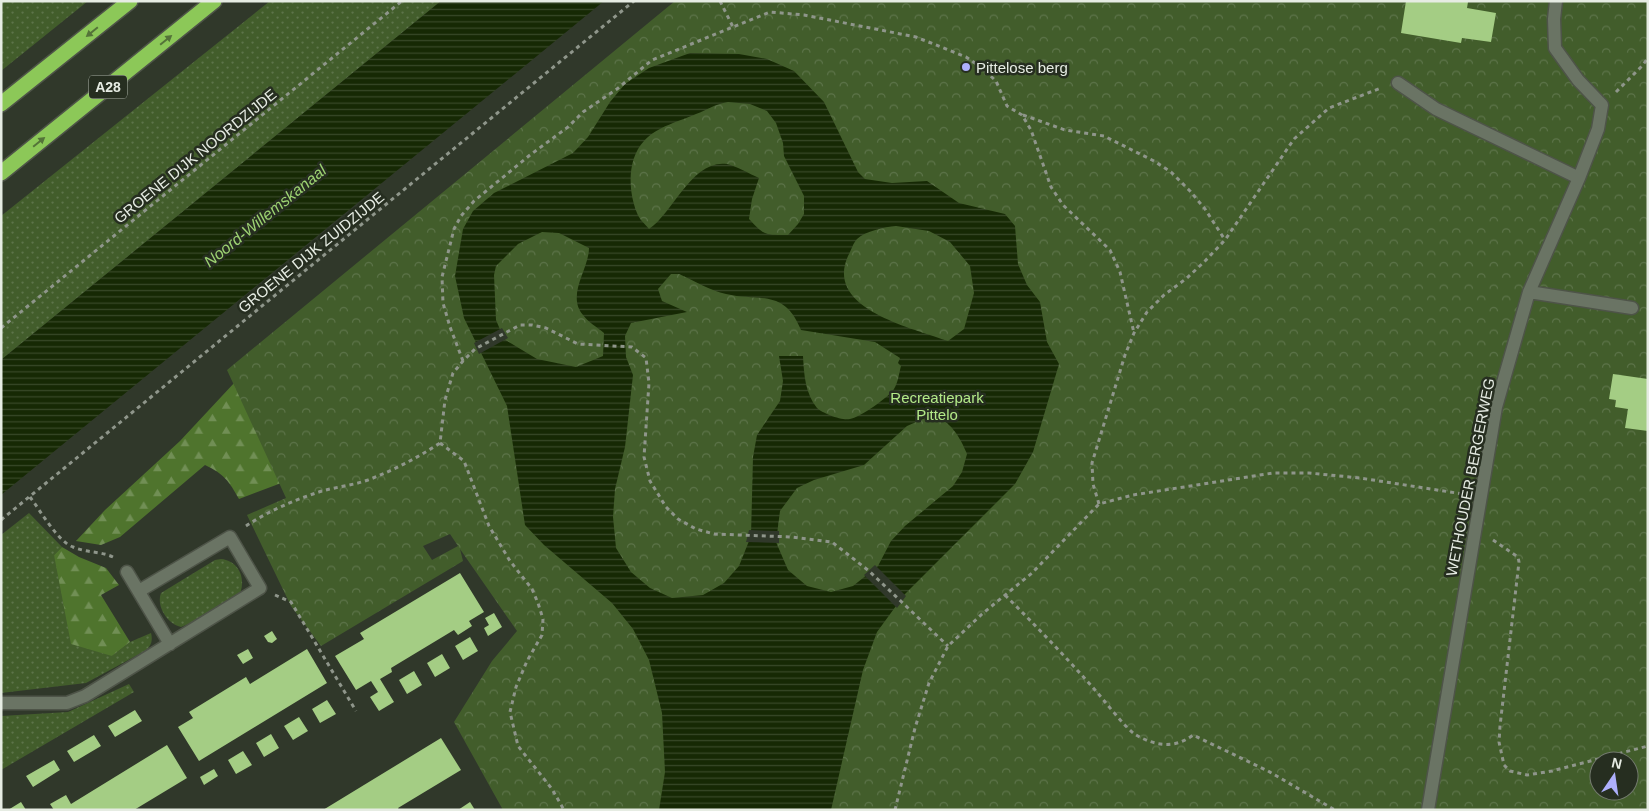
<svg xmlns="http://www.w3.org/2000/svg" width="1649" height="811" font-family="Helvetica,sans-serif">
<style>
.grass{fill:url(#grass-dots)}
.forest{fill:url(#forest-firs)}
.park{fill:url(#park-crowns);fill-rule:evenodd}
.water{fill:url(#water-rules);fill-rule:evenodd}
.pier{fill:#30382a}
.building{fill:#a4cd84}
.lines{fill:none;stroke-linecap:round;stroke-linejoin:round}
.minor-casing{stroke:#4e5448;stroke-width:15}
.highway-casing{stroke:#4e5448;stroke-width:18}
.path{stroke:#8f968b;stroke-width:3;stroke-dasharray:4 4;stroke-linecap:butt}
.minor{stroke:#6a7464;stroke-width:12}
.highway{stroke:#8cc858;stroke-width:15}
.oneway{fill:#547339}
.poi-dot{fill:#adaffb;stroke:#262e20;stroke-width:2}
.labels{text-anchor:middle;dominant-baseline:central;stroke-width:5;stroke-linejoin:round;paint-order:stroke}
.shield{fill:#262e20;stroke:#acb3a8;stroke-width:1}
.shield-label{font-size:14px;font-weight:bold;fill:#e6ece3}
.poi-label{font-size:15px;fill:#e6ece3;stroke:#262e20;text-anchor:start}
.street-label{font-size:15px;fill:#e6ece3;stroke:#262e20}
.park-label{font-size:15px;fill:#b3ea88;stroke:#262e20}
.water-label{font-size:16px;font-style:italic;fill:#9dd372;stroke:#262e20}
</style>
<defs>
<pattern id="grass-dots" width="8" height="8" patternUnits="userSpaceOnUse" patternTransform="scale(1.25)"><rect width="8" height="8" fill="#425d2b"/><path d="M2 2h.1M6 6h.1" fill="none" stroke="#5d744a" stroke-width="1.8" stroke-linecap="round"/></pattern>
<pattern id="forest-firs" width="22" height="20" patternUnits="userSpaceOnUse" patternTransform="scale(1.25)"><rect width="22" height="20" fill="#4f742d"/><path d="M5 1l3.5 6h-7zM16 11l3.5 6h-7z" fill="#718f55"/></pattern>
<pattern id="park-crowns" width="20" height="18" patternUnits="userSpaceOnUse" patternTransform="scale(1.25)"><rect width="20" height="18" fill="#425d2b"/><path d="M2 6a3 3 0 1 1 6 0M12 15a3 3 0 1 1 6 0" fill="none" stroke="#5d744a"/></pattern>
<pattern id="water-rules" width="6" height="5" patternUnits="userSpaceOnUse" patternTransform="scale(1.25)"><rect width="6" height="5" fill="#162904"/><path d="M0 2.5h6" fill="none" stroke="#384828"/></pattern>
</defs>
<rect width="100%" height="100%" fill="#30382a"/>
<path class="grass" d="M1 1H88L1 71Z
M270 1H441L1 360V216Z
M29 513 62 547 54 555 112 656 130 642 151 633C153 641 151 646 145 651L86 683 1 693V535Z
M221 559C242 561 248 585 236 600L186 625 181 627C167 624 156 606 161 593L215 560Z
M129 684 134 692 1 770V716L68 712Z"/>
<path class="forest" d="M304 308 316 470 239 499C229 481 224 474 205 465L120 537 101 545 76 541 105 510 180 441Z
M62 547 79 557 106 568 119 585 101 595 130 642 112 656 71 644 54 555Z"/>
<path class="park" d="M675 1H1648V810H503L454 722 492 661 517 631 460 549 463 561 321 646 291 606 247 515 286 498 227 370ZM450 534 458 546 432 560 423 546ZM1599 761H1629V791H1599Z"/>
<path class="water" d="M441 1H604L1 495V360Z
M690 53 739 54 767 59 794 71 824 102 858 172 865 179 892 183 927 181 959 203 1005 214 1015 226 1018 264 1027 285 1040 302 1047 342 1059 364 1033 452 1015 484 904 595 877 632 863 670 831 810H659L665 772 662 713 649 660 633 629 612 603 544 545 525 525 507 406 464 318 455 276 463 229 473 211 494 193 573 153 588 137 610 102 625 84 649 68ZM728 102 750 104 767 111 776 123 783 143 784 156 804 196V214L798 224 788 235C765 235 765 236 749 219L752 199 759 178C750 174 736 166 727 164 692 159 673 213 649 229 645 224 639 219 637 213 628 191 627 159 644 141 658 126 678 122 696 114 707 110 715 104 728 102ZM896 226 929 231 950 242 970 266 974 293 964 329 948 341C913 328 824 309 848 256 851 251 853 243 857 239 865 231 885 227 896 226ZM542 232 559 233 589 248C589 269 566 295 583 315 588 322 597 327 604 333L603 356 576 367 537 359 504 339 496 320 494 275 496 266 518 244ZM671 274H679C693 280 711 291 726 294 760 302 784 288 801 330L875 342 900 358 898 363 901 366C899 373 898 383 894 389 889 397 859 418 850 419 842 421 822 413 817 408 805 393 804 374 803 356H779L783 381 780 401 757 435 753 457 751 536 739 566 724 583 703 595 672 598 650 588 631 572 616 548 613 517 615 489 625 447 633 375 626 357 625 336 631 323 687 312 662 301 658 289ZM932 415C951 421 960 437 967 454L962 472 953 486 905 526 891 541 878 566 853 586 831 592 807 586 788 570 776 542 780 511 797 488 814 480 864 465 907 426Z"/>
<path class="pier" d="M502 328 508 338 479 354 474 343Z
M749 530 779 531V543L746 542Z
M875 565 906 596 897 608 864 575Z"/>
<path class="building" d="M1406 1H1463L1468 2 1467 8 1496 13 1491 42 1462 38 1461 43 1401 33Z
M1613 374 1648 379V431L1625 428 1628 409 1615 407 1616 400 1609 399Z
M460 573 484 612 469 621 472 626 458 635 454 630 391 668 392 672 380 679 394 702 379 711 370 697 378 692 371 681 356 690 335 656 364 639 360 633Z
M494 613 502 627 488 636 484 628 489 625 485 618Z
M272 631 277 639 272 643 268 642 264 636Z
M470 637 478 651 463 660 455 646Z
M248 649 253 658 243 664 237 655Z
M307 649 327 683 199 761 178 727 193 718 189 712 246 677 250 684Z
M442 654 450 668 435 677 427 663Z
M414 671 422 685 407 694 399 680Z
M327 700 336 714 320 723 312 709Z
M135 710 142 721 115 737 108 726Z
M299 717 308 731 293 740 284 726Z
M271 734 279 748 264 757 256 743Z
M94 735 101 746 74 762 67 751Z
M441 738 461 770 398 808 399 810H323Z
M167 745 187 778 134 810H54L50 804 66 795 71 804Z
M243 751 252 765 236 774 228 760Z
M54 760 60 770 33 787 26 776Z
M214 769 218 776 204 785 200 777Z
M21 802 26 810H8Z
M470 802 475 810H458Z"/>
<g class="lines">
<defs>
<path id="minor" d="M1398 83 1436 109 1579 178
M1529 292 1632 308
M127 572 170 644
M1 703H67L85 696 260 588 230 537 139 591
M1428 810 1496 407 1529 292 1579 178 1598 129 1602 105 1578 80 1555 48 1554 19 1556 1"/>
<path id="highway" d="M1 104 130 1
M1 173 214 1"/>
</defs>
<use href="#minor" class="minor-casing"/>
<use href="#highway" class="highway-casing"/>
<path class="path" d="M720 1 733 27
M1616 92 1642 66 1648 58
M1023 115 1065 130 1104 136 1154 161 1171 172 1190 191 1205 209 1225 240
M1 328 402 1
M463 361 450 327 443 303 442 277 454 229 461 216 474 201 530 155 568 127 583 112 617 89 652 60 770 12 804 15 916 37 966 57 981 67 996 81 1007 106 1022 115 1031 130 1051 187 1063 205 1110 250 1120 272 1134 333
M440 443 464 461 489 526 510 561 532 589 538 603 543 619 542 635 527 661 516 687 510 712 518 746 552 789 564 810
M30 497C40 510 58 542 73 547 87 553 102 551 115 558
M1099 504 1093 484 1092 463 1125 355 1134 333 1147 312 1164 295 1187 278 1205 261 1225 240 1294 139 1329 108 1381 88
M1 520 634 1
M246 526C267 512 292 501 316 493 333 487 351 486 368 480 394 470 417 458 440 443L445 400 453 373 463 361 475 349 520 325H532L546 328 578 344 632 347 646 358 649 383 644 457 650 481 666 507 678 519 696 529 714 534 792 537 832 542 869 571 948 646
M1493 540 1518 557 1519 562 1500 726 1499 742 1504 765 1510 771 1527 775 1552 771 1648 746
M275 595 291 602 356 711
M1005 595C1036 626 1066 657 1095 690 1104 700 1126 729 1136 735 1155 746 1175 749 1193 735L1268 771 1335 810
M895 810 915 728 929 683 948 646 982 614 1032 573 1099 504 1133 495 1273 473H1309L1360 478 1463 494"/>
<use href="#minor" class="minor"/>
<use href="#highway" class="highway"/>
</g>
<defs><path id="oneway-solid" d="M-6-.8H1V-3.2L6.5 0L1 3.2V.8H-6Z" transform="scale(1.25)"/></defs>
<g class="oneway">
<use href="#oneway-solid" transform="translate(92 32) rotate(141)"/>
<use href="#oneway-solid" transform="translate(166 40) rotate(-39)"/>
<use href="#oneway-solid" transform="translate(39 142) rotate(-39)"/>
</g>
<circle class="poi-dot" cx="966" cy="67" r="5"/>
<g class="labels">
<rect class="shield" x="89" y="75.5" width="38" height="23" rx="4"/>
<g class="shield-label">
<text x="108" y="87">A28</text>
</g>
<g class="poi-label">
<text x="976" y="67">Pittelose berg</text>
</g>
<g class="street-label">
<text transform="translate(195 156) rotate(-39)">GROENE DIJK NOORDZIJDE</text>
<text transform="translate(311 252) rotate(-39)">GROENE DIJK ZUIDZIJDE</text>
<text transform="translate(1470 477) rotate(-79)">WETHOUDER BERGERWEG</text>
</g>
<g class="park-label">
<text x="937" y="397">Recreatiepark<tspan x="937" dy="17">Pittelo</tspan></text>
</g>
<g class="water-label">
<text transform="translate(265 216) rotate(-39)">Noord-Willemskanaal</text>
</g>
</g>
<rect width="1649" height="811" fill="none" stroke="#e6ece3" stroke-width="5"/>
<g transform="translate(1614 776) rotate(13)"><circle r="24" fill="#262e20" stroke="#737a6e"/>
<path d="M0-4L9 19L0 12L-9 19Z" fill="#adaffb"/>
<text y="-8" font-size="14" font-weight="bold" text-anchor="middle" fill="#e6ece3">N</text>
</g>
</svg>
